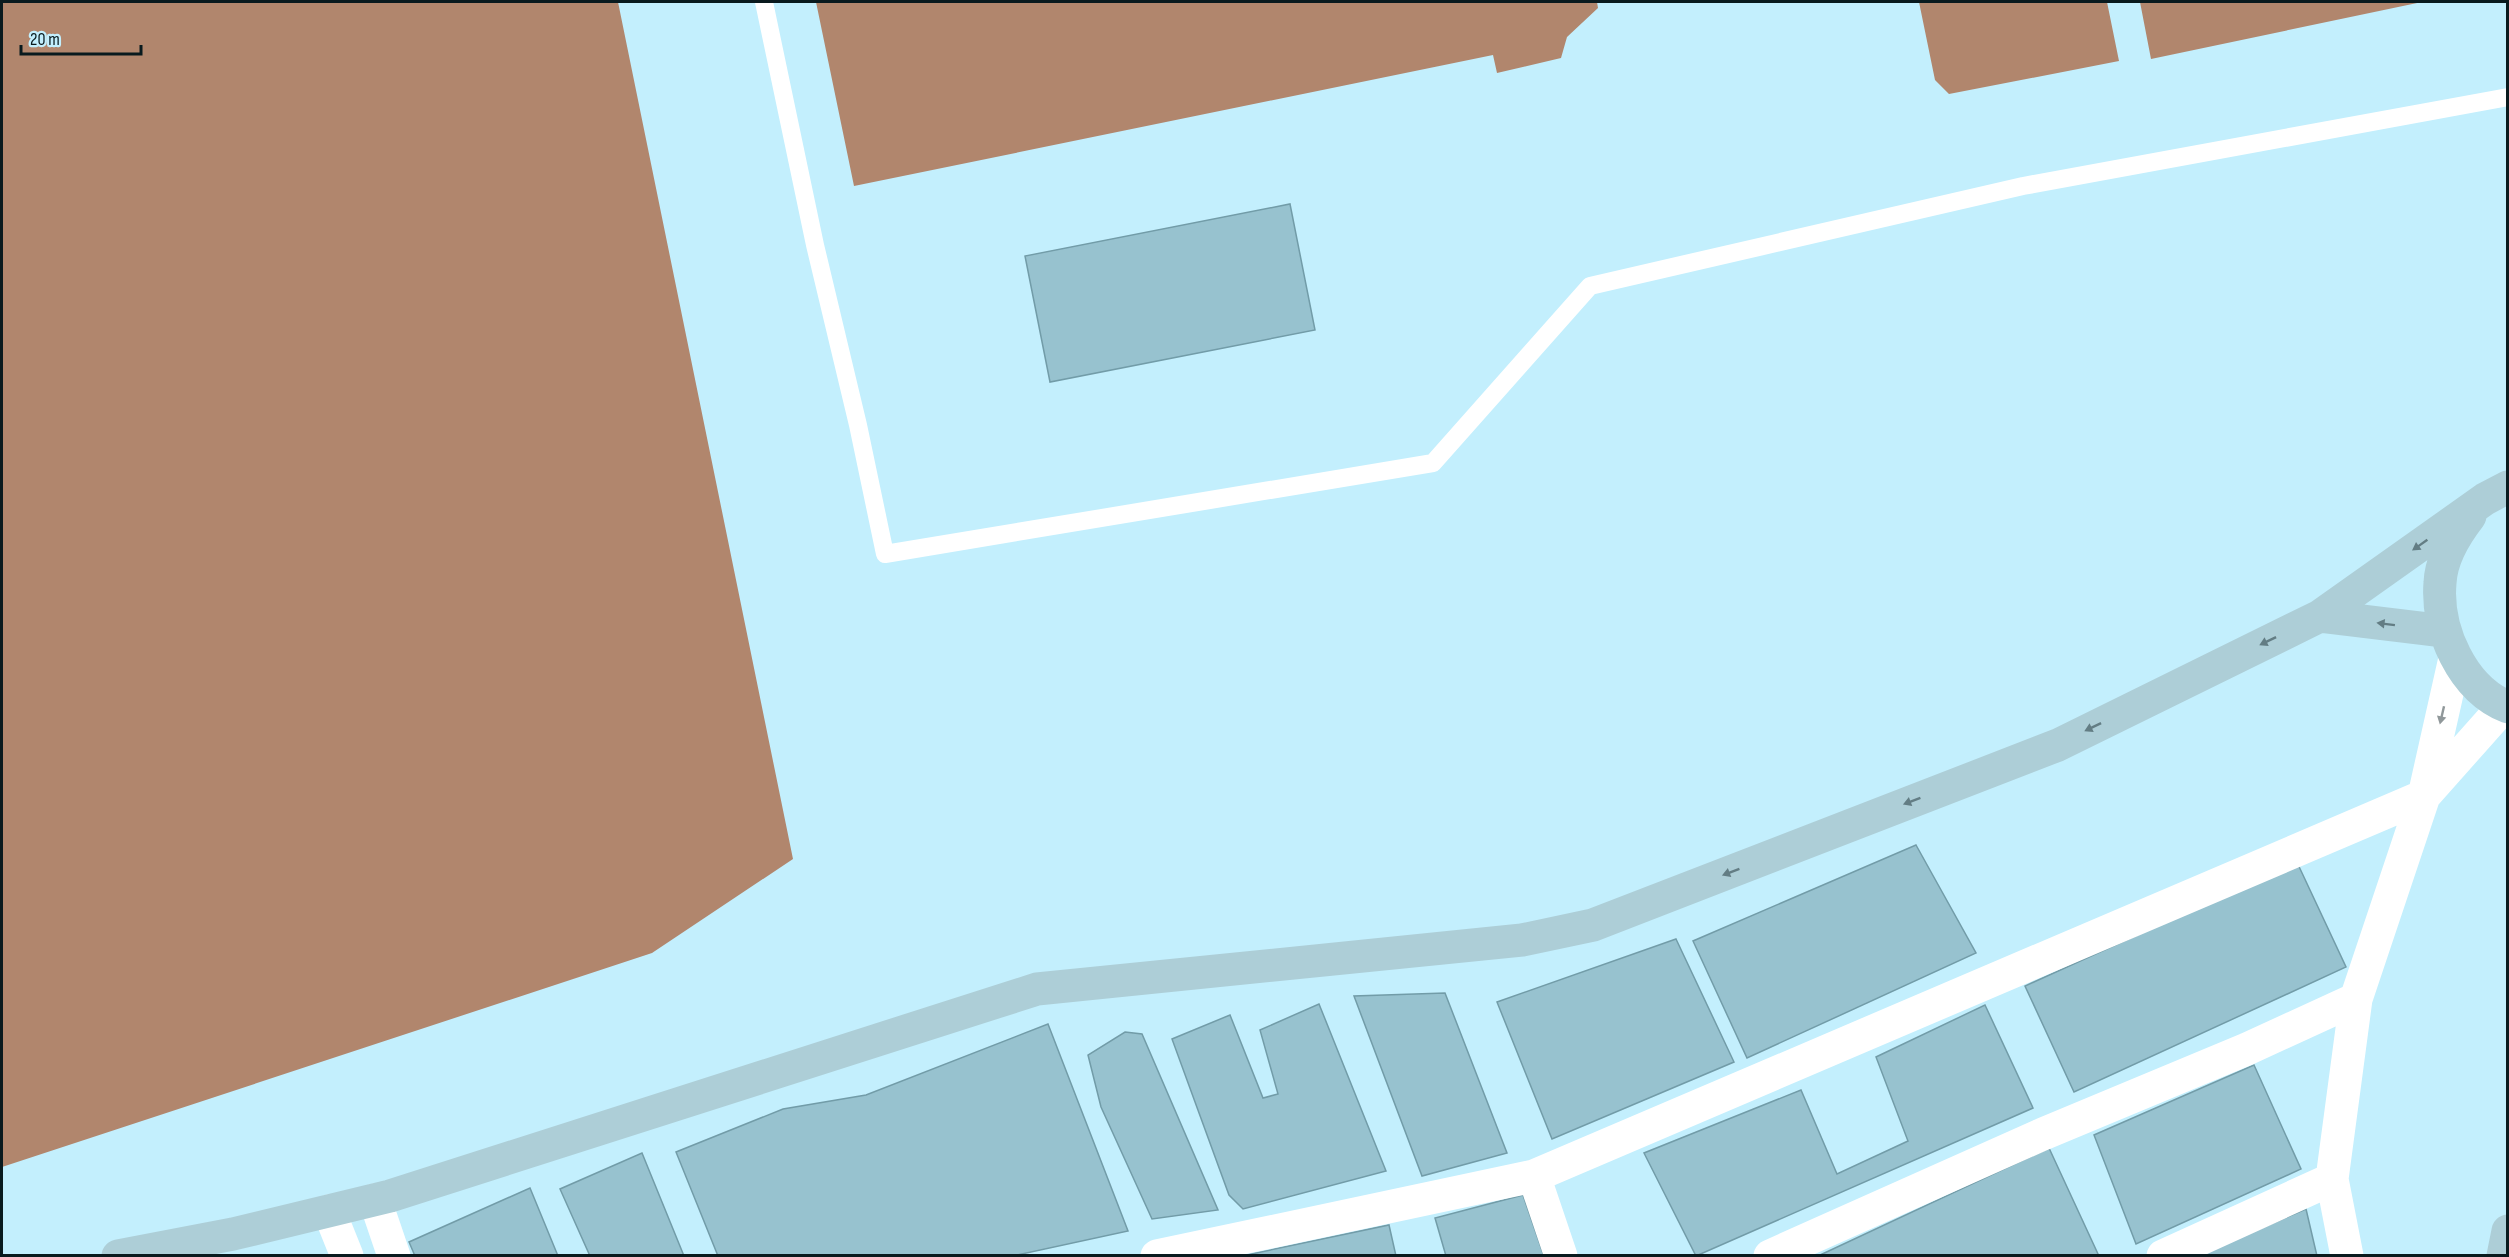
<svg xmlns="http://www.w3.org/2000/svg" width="2509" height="1257" font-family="'Sofia Sans Condensed',sans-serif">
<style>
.water{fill:#b1866d}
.building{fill:#97c2cf;stroke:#729ca8;stroke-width:1.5}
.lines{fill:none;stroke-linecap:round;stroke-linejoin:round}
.service{stroke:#fff;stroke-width:18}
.minor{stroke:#fff;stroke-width:33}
.tertiary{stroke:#fff;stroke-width:33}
.secondary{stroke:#adced7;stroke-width:33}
.oneway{fill:#637d84}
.oneway2{fill:#90989a}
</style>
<rect width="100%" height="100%" fill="#c3effd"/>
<path class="water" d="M2 2H618L793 859 652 953 2 1167Z
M816 2H1597L1598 8 1567 37 1561 58 1497 73 1493 55 854 186Z
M1919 2H2107L2119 61 1949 94 1935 80Z
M2140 2H2422L2151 59Z"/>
<path class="building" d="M1290 204 1315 330 1050 382 1025 256Z
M1916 845 1976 953 1747 1058 1693 941Z
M2295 858 2346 967 2074 1092 2025 986 2133 937Z
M1676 939 1734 1062 1552 1139 1497 1002Z
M1445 993 1507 1153 1422 1176 1354 996Z
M1319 1004 1386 1171 1243 1209 1229 1195 1172 1039 1230 1015 1263 1098 1278 1094 1260 1030Z
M1985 1005 2033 1108 1696 1256 1644 1153 1801 1090 1837 1174 1908 1141 1876 1057Z
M1048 1024 1128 1231 1013 1256H718L676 1152 783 1109 866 1095Z
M1125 1032 1142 1034 1218 1210 1152 1219 1101 1107 1088 1055Z
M2254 1065 2301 1169 2136 1244 2094 1135Z
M2049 1148 2098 1254 2095 1256H1818Z
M642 1153 684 1256H590L560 1189Z
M530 1188 558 1256H415L409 1242Z
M1523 1195 1544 1256H1446L1435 1218Z
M2306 1209 2317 1256H2195Z
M1389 1225 1396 1256H1242Z"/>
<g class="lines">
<path class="service" d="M764 2 815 245 858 425 885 554 1433 463 1590 286 2023 186 2508 97"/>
<path class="minor" d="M1534 1176 1561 1256
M1157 1256 1534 1176 2424 796 2504 706
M1770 1256 2043 1134 2247 1049 2356 999
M2163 1256 2332 1179
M2347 1256 2332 1179 2356 999 2424 796 2455 658"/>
<path class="tertiary" d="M375 1200 394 1256
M329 1211 347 1256"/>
<path class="secondary" d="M2470 516C2456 534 2441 559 2440 583 2436 629 2462 689 2508 707
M2320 616 2444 631
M118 1256 233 1234 390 1196 1037 989 1522 940 1593 925 2058 745 2320 616 2485 499 2508 487
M2503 1256 2508 1231"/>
</g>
<defs><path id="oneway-solid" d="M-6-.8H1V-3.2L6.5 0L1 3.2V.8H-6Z" transform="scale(1.5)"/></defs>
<g class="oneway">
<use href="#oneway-solid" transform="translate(2420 545) rotate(145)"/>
<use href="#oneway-solid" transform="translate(2386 624) rotate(-173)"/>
<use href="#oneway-solid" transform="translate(2268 641) rotate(154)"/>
<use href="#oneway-solid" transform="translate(2093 727) rotate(154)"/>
<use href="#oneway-solid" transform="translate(1912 801) rotate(159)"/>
<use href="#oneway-solid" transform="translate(1731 872) rotate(159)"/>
</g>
<use class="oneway2" href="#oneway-solid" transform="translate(2442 715) rotate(103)"/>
<rect width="2509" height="1257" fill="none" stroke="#091a1e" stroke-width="6"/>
<path d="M21 45v9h120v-9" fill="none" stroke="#091a1e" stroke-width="3"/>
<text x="30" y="45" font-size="18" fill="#091a1e" stroke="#c3effd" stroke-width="4.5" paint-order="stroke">20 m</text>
</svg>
